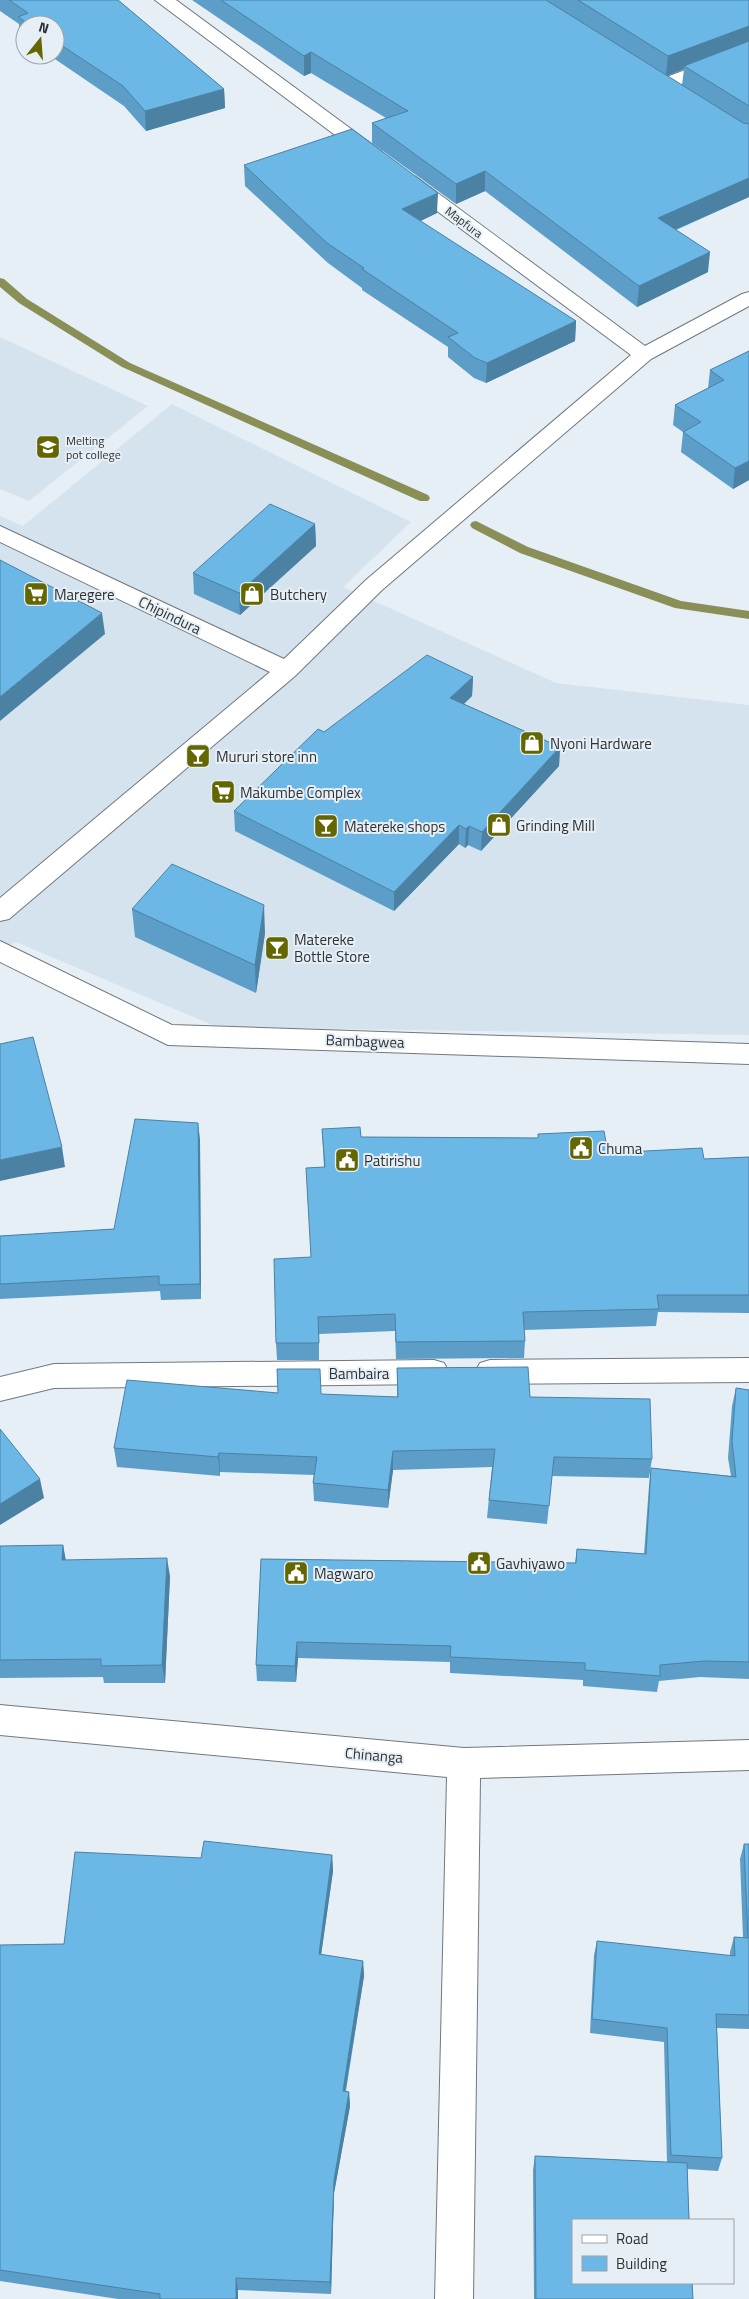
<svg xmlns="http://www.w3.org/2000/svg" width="749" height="2299" font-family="'Titillium Web',sans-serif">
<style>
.built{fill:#d5e3ee}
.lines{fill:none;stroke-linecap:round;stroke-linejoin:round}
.stream{fill:#8a8e57;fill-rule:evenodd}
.minor-casing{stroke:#71787d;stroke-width:2}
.minor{fill:#fff;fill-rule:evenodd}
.wall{fill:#5c9ec7;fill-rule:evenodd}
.shaded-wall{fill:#4b81a2}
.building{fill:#6bb8e7;stroke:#4b81a2}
.labels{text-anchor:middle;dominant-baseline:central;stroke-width:4;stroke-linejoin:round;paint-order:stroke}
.far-street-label{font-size:12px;fill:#2f3234;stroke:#e6eff5}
.far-poi-label{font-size:12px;fill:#2f3234;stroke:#e6eff5;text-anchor:start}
.poi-label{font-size:15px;fill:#2f3234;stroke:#e6eff5;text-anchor:start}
.street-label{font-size:15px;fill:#2f3234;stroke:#e6eff5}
</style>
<rect width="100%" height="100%" fill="#e6eff5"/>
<path class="built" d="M0 337 148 406 29 501 0 489Z
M172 404 411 522 343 587 556 683 749 705V1035L217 1027 16 942 0 949V516L23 526Z"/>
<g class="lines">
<path class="stream" d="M0 278 4 279 27 299 130 363 428 495 430 498 428 501H420L122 367 19 303 0 287Z
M476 521 528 547 681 601 749 611V619L675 608 520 553 472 528 470 525 472 522Z"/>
<defs>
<path id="minor" d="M155 0H176L381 151 384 155 381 159 374 161 367 159Z
M749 46V58L670 89 663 91 656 89 654 85 656 81Z
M409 175 416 177 645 346 742 294 749 292V306L651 359 382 590 295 676 9 919 0 921V898L270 672 0 542V526L284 659 366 580 631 355 402 185 399 181 402 177Z
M0 941 172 1025 749 1044V1064L168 1045 0 962Z
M749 1358V1382L490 1384 480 1381 475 1372 480 1363 490 1360Z
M434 1360 444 1363 449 1372 444 1381 434 1384 54 1388 0 1401V1377L54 1364Z
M0 1705 464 1748 749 1740V1770L480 1778 473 2299H435L447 1777 0 1735Z"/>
</defs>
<use href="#minor" class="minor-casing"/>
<use href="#minor" class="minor"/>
</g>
<path class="wall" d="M0 0H118L224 89 225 108 146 131 124 106 49 55H55V25H25V39L20 36 19 24 0 11Z
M192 0H749V197L676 230 708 272 637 307 485 191 456 204 372 143V123L386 118 311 73 304 76ZM684 69 682 85 667 76Z
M244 165 437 213 420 221 576 321 575 341 486 383 474 378 448 357V347L362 290V288L328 263 245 186Z
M749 351V480L733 489 681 452 683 432 673 425 675 405 708 388 710 370Z
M315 524 316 546 240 615 194 594 193 573Z
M473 677 472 696 464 704 560 747 559 766 481 851 468 845 465 848 459 844 394 911 235 831 234 811 324 732Z
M132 909 265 933 256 993 135 937Z
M322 1129 361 1137 538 1138V1134L608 1153 704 1159 749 1157V1313L658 1312 656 1326 524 1330 525 1341 524 1358 396 1359 395 1331 319 1334V1360H277L276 1343 311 1257 324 1167Z
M200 1139 201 1299 161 1300 160 1291 0 1299V1236L114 1229Z
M397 1368 530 1397 652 1459 649 1478 552 1476 547 1524 487 1518 492 1467 393 1470 388 1508 314 1501 313 1483 314 1475 220 1472V1476L117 1467 114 1448 278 1393 397 1397Z
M736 1388 749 1390V1679L700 1677 659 1681 657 1692 583 1686V1680L450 1673V1662L298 1658 296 1682 257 1681 256 1665 261 1559 575 1563 577 1549 644 1554 649 1486 651 1468 731 1476 728 1458 732 1406Z
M63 1545 66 1560 170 1576 165 1683H104L103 1677 0 1678V1546Z
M744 1844H749V2029L717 2028 722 2158 718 2171 687 2169 693 2299H534L533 2170 535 2156 667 2162 664 2042 590 2033 594 1955 597 1941 730 1956V1952L734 1937 743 1938 740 1859Z
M332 1855 333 1871 321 1955 363 1961 364 1976 346 2091 349 2092 350 2106 334 2193 331 2294 238 2290V2299H118L0 2281V1945L64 1944 201 1858Z"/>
<path class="shaded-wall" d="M749 26V45L684 66V69L666 76 668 56Z
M311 52V73L304 76V56Z
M224 89 225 108 146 131 145 111Z
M485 171V191L456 204V184Z
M749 178V197L656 238 658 218Z
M438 193 437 213 402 230V209Z
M710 252 708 272 637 307 639 286Z
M576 321 575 341 486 383 487 363Z
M749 461V480L733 489 735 468Z
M315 524 316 546 240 615 239 593Z
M102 613 105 634 0 721V697Z
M473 677 472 696 450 717V698Z
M560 747 559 766 481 851 482 832Z
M459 825V844L394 911V892Z
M469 826 468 845 465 848 466 829Z
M264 905 265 933 256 993 255 965Z
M198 1123 200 1139 201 1299 200 1284Z
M62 1147 65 1167 0 1181V1160Z
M393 1451V1470L388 1508V1490Z
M219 1453 220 1472V1476L218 1457Z
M40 1479 44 1498 0 1525V1504Z
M63 1545 66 1564 62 1560Z
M167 1558 170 1576 165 1683 162 1665Z
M297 1642 298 1658 296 1682 295 1666Z
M332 1855 333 1871 319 1969V1954Z
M363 1961 364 1976 343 2104V2091Z
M349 2092 350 2106 334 2193 331 2294 330 2282 334 2180Z
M236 2278 238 2290V2299H236Z"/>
<path class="building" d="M9 0H118L224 89 145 111 123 86 55 41V25H30L18 17 28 13Z
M221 0H546L743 123 749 124V178L658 218 710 252 639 286 485 171 456 184 372 123 408 111 311 52 304 56Z
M578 0H749V26L668 56Z
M749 41V106L684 66Z
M352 129 438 193 402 209 576 321 487 363 475 358 448 337 458 333 362 269 364 268 327 243 244 165Z
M749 351V461L735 468 683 432 701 422 675 405 724 380 710 370Z
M270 504 315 524 239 593 193 573Z
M0 560 102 613 0 697Z
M427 655 473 677 450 698 560 747 482 832 469 826 466 829 459 825 394 892 234 811 318 729 324 732Z
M172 864 264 905 255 965 132 909Z
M33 1037 62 1147 0 1160V1044Z
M135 1119 198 1123 200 1284 159 1285V1276L0 1284V1236L114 1229Z
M360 1127 361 1137 538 1138V1134L604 1131 608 1153 702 1148 704 1159 749 1157V1295H657L659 1309 523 1312 525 1341 396 1342 395 1314 318 1317 319 1343H276L274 1259 311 1257 306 1168 325 1167 322 1129Z
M528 1367 530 1397 650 1399 652 1459 554 1457 549 1506 489 1500 495 1449 393 1451 388 1490 313 1483 317 1457 219 1453 218 1457 114 1448 127 1380 278 1393 277 1369H320L321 1394 398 1397 397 1368Z
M736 1388 749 1390V1662L704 1661 660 1665V1676L585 1670V1663L450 1657 451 1646 297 1642 295 1666 256 1665 261 1559 576 1563 577 1549 646 1554 651 1468 736 1477 732 1441Z
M0 1429 40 1479 0 1504Z
M63 1545 62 1560 167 1558 162 1665 101 1666V1659L0 1660V1546Z
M204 1841 332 1855 319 1954 363 1961 343 2091 349 2092 334 2180 330 2282 236 2278V2299H160V2294L0 2270V1945L64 1944 75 1852 201 1858Z
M744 1844H749V2015L716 2014 722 2158 671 2155 667 2028 592 2019 597 1941 735 1956 734 1937 748 1938Z
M535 2156 687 2163 689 2220H573V2283H692L693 2299H536Z"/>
<defs>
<symbol id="school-square" viewBox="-11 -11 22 22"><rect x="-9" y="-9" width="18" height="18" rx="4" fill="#646601" stroke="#e6eff5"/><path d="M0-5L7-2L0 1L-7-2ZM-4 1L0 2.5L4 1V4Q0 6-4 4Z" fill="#fff"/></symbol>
<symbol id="supermarket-square" viewBox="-11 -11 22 22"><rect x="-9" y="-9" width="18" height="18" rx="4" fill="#646601" stroke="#e6eff5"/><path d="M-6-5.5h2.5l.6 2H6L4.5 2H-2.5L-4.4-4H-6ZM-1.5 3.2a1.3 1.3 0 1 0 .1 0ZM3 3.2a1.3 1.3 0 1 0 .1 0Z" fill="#fff"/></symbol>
<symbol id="shop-square" viewBox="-11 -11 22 22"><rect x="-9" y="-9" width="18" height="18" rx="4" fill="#646601" stroke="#e6eff5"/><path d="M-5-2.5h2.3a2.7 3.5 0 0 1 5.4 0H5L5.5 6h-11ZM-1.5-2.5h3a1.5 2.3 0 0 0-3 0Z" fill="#fff"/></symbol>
<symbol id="bar-square" viewBox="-11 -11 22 22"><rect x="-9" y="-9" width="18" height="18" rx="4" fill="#646601" stroke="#e6eff5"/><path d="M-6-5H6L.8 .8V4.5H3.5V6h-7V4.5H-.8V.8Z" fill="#fff"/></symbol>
<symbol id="civic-square" viewBox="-11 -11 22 22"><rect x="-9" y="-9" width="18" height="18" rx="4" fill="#646601" stroke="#e6eff5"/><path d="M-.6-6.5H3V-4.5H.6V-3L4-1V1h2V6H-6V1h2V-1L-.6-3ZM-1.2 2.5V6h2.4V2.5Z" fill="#fff"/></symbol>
</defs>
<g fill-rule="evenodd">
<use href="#school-square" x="34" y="433" width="28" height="28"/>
<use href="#supermarket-square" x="22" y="580" width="28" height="28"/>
<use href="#shop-square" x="238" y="580" width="28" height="28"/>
<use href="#shop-square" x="518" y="729" width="28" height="28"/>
<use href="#bar-square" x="184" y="742" width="28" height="28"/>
<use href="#supermarket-square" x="209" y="778" width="28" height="28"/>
<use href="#shop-square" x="485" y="811" width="28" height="28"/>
<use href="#bar-square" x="312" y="812" width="28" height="28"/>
<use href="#bar-square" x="263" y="934" width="28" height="28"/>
<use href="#civic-square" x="567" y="1134" width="28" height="28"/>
<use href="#civic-square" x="333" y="1146" width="28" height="28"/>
<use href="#civic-square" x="465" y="1549" width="28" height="28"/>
<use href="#civic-square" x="282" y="1559" width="28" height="28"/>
</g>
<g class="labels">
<g class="far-street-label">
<text transform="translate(464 222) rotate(37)">Mapfura</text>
</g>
<g class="far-poi-label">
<text x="66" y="440">Melting<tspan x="66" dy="14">pot college</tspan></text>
</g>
<g class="poi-label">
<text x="54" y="594">Maregere</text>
<text x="270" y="594">Butchery</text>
<text x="550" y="743">Nyoni Hardware</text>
<text x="216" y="756">Mururi store inn</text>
<text x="240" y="792">Makumbe Complex</text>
<text x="516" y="825">Grinding Mill</text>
<text x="344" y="826">Matereke shops</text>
<text x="294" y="939">Matereke<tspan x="294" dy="17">Bottle Store</tspan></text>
<text x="598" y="1148">Chuma</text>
<text x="364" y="1160">Patirishu</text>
<text x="496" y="1563">Gavhiyawo</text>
<text x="314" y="1573">Magwaro</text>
</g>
<g class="street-label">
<text transform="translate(170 615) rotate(26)">Chipindura</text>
<text transform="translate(365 1041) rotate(2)">Bambagwea</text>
<text x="359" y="1373">Bambaira</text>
<text transform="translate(374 1755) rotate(5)">Chinanga</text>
</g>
</g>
<rect x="572" y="2219" width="162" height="65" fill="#e6eff5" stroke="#9da3a8"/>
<rect x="582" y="2235" width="25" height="8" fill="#ffffff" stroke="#9da3a8"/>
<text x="616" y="2244" font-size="15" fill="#2f3234">Road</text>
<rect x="582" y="2256" width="25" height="15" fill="#6bb8e7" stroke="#9da3a8"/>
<text x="616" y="2269" font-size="15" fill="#2f3234">Building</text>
<g transform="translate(40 40) rotate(17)"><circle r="24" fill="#e6eff5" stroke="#9da3a8"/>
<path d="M0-4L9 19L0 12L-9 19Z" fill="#646601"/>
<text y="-8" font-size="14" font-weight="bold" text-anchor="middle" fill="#2f3234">N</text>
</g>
</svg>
